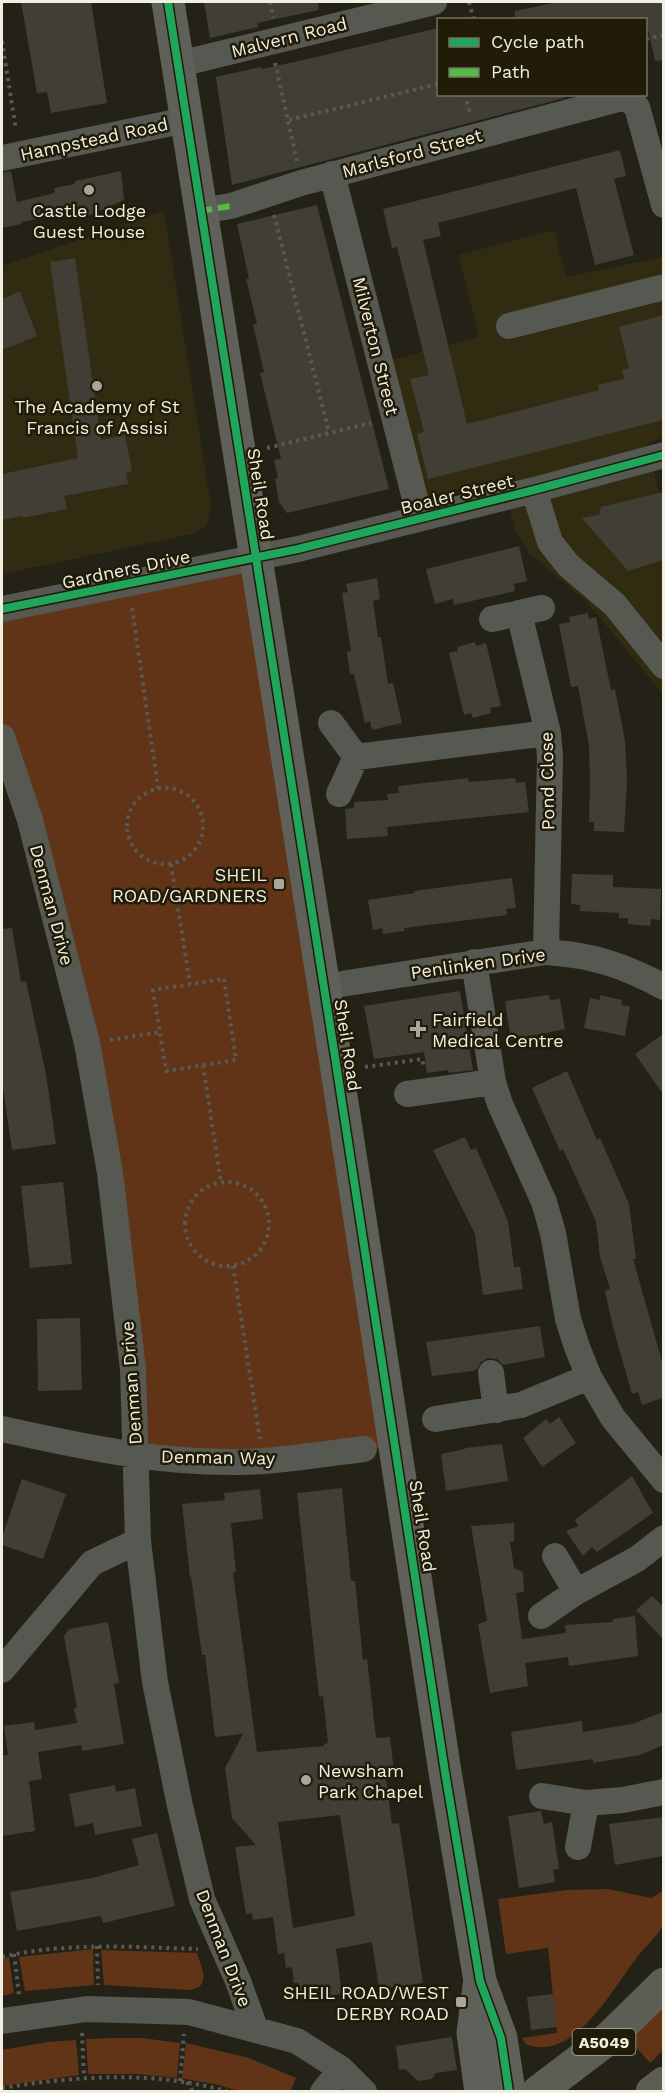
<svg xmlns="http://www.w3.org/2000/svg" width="665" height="2093" font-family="'Work Sans',sans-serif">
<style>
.built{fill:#312c11}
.green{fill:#613418}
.building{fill:#413e35;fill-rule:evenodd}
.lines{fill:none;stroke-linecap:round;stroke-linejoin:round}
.path{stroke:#5a5a54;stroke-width:4;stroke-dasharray:3 4.5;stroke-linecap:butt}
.minor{stroke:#565852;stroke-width:26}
.major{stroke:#60605a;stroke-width:33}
.highway{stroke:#5c5e55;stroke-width:33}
.quiet{stroke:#58b947;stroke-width:6;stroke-dasharray:12 6;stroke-linecap:butt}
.cycleway-casing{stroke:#201c07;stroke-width:11}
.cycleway{stroke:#20a55d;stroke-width:8}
.poi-dot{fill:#a9a79b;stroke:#201c07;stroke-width:2}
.labels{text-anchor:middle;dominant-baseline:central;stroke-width:5;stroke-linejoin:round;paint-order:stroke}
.shield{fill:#201c07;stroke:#b2b0a0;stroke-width:1.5}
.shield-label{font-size:16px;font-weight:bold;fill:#f1efe2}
.street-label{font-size:18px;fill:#f1efe2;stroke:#201c07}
.poi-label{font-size:18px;fill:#f1efe2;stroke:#201c07}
</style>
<rect width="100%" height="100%" fill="#242217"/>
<path class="built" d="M164 211 211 507 206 526 192 534 2 574V266Z
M554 230 566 277 663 257 664 259 663 438 647 443 659 493 663 499V694L587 602 529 553 516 532 501 479 434 495H425L389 361 479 337 459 255Z"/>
<path class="green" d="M256 558 395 1446 364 1449 136 1454 110 1173 2 737V609Z
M608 1889 651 1898 663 1891C663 1901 665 1915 663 1924 660 1934 644 1948 638 1956 614 1986 574 2064 526 2044L522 2038 557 2033 548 1948 506 1954 498 1899 567 1890Z
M93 1949 94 1985 25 1991 19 1957Z
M101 1950 197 1953C201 1966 212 1986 191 1990L104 1985Z
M9 1957 14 1993 2 1996V1959Z
M663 2006V2050L650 2063 629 2039Z
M115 2038H142L180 2043 177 2078 137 2074H88L86 2039Z
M76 2040 79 2075 2 2086V2050L48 2042Z
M186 2043 249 2058 296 2078 290 2092 239 2091 215 2084 185 2079 182 2078Z"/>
<path class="building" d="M21 2H91L107 103 51 113 47 92 37 93Z
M204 2H318L319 10 257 23 258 27 210 38Z
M559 2H663V60L655 61 646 20H515V11Z
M438 28V94H564V98L232 185 216 77 261 67 262 69 312 58Z
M620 150 626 176 614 179 634 255 595 265 576 188 438 223 441 236 423 240 467 424 599 390 597 385 624 379 622 370 629 368 619 327 663 315V420L428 479 417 434 424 432 410 379 429 375 397 247 392 248 383 209Z
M11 171 17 202 55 193 54 188 75 184V181L121 171 124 200 83 218 82 212 21 222V224L2 228V173Z
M317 205 389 489 287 513 279 502 275 479 278 478 274 460 281 459 260 373 264 372 253 325 257 324 246 279H249L237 224Z
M75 258 101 440 125 435 132 471 126 473 128 484 64 496 67 509 22 518V516L2 520V474L78 458 50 262Z
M20 291 37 336 2 350V299Z
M663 492V560L628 571 582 518 599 515 601 507Z
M519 546 527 581 514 584 515 591 454 605 453 599 435 604 426 569Z
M377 578 380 599 373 601 378 637H381L388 684 393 683 402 723 372 730 370 721 365 723 354 674H350L347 652 351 651 342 593 348 592 346 584Z
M588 613 589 619 596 617 611 690 615 689 625 741 627 781 624 832 594 831V822H589L590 782 589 746 578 686 571 687 559 624 570 622 569 617Z
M475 642 476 646 486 643 501 706 490 708 491 713 473 718 471 713 464 715 449 653 458 651 457 647Z
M468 778 469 782 515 778 516 783 525 782 529 812 387 827 388 836 347 839 345 809 354 808V802L388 800 387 794 399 793 398 786Z
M572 874 613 875V887L661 889 660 920 651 919 650 926 628 924V918H619V913L580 911V905L571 904Z
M512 878 516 908 506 909 507 915 404 928 405 931 383 934 382 928 373 930 368 900 415 893 414 891Z
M12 928 21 982 26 981 46 1074 56 1144 12 1150 2 1080V929Z
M460 991 473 1070 449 1073 448 1070 427 1073 424 1052 374 1059 364 1006Z
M549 995 550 1000 560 999 565 1029 511 1040 505 1001Z
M600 995 622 1000 621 1005 630 1006 625 1036 584 1028 590 998 600 1000Z
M663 1034V1094L635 1054Z
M567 1071 597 1140 600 1138 629 1204 636 1259H633L663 1365V1398L642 1405 638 1392 632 1394 613 1327 605 1291 610 1289 600 1257 596 1221 563 1149 560 1151 532 1088Z
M465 1137 471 1150 476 1148 508 1221 514 1267H520L523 1289 483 1295 475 1234 433 1150Z
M63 1182 72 1264 30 1268 21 1186Z
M80 1318 82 1390 38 1391 37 1319Z
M540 1326 545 1357 503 1365 497 1359 488 1358 481 1362 477 1369 473 1371 432 1376 426 1342Z
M559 1417 576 1443 542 1467 523 1438 546 1419 550 1424Z
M502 1444 508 1481 446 1491 441 1454 465 1449V1448Z
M632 1476 653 1513 597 1552 592 1547 583 1556 566 1531 578 1526 575 1520Z
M22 1479 66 1494 43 1559 2 1545V1537Z
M342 1488 351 1581H355L363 1660 367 1659 376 1738 390 1737 394 1772 385 1773 392 1824 399 1823 423 1983 379 1989 372 1942 336 1949 342 1994 301 1999 298 1983H294L292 1967 286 1968 284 1953 278 1954 273 1917 253 1920 252 1913 246 1914 235 1847 256 1845 232 1818 225 1768 243 1734 215 1737 205 1655H202L191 1577H190L182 1504 225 1500 224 1493 260 1489 263 1519 231 1523 236 1572 233 1573 257 1752 324 1746V1744L328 1743 323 1696 319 1697 297 1493ZM340 1815 355 1916 293 1928 278 1822Z
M514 1523V1541L510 1542 514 1568 523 1572 524 1592 516 1593 522 1639 566 1633 565 1625 613 1622V1619L635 1616 638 1656 569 1666 568 1657 525 1663 528 1686 490 1693 478 1624 487 1621 471 1526Z
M652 1596 663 1606V1639L636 1610Z
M108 1622 119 1683 114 1684 124 1744 82 1751 81 1745 38 1752 42 1779 29 1781 35 1831 2 1836V1756L8 1755 4 1726 34 1722 35 1730 77 1723 74 1709 77 1708 64 1636 69 1629Z
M663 1712V1745L640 1755 593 1763V1759L516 1770 511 1732 582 1721 583 1732 632 1724Z
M115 1785 116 1792 135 1788 142 1826 95 1835 93 1823 75 1827 69 1794Z
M541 1811 544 1824 552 1822 559 1869 553 1870 555 1882 519 1888 508 1816Z
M663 1817V1856L615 1865 609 1824Z
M157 1833 175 1906 103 1923 101 1916 17 1931 10 1892 92 1878 139 1865 132 1839Z
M553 1994 557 2027 531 2030 527 1997Z
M452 2037 457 2070 436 2073 432 2079 418 2081 405 2069 399 2070 396 2046Z"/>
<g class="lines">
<path class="path" d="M270 2 273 18
M469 2 474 20
M646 39 664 35
M2 41 16 130
M275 63 297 161
M465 94 470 114
M289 120 438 84
M274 215 329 432
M267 448 371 423
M132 608 158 788
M127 826a38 38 0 1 1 76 0a38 38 0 1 1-76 0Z
M171 864 190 984
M224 979 236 1060 166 1071 153 990Z
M110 1040 160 1032
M203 1065 221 1182
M365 1067 422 1059 424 1069
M185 1224a42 42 0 1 1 84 0a42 42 0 1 1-84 0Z
M233 1266 260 1439
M97 1946 98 1985
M14 1954 19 1995
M2 1957C65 1942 133 1947 198 1949
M82 2033 84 2077
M180 2081 184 2034
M187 2082 193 2092
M2 2088C76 2076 155 2070 229 2092"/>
<path class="minor" d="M179 64 434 2
M2 158 186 120
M332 174 420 518
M200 211 231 206 301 183 626 97 637 107 664 205
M509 326 664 287
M534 490 550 542 568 565 615 605 664 666
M2 609 298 549 534 490 664 455
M519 613 548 733 550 757 546 952
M492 619 542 608
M331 723 356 757 339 794
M2 737 30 820 87 1043 110 1173 133 1369 138 1541 155 1682 180 1806 202 1899 238 1981 255 2028
M356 757 548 733
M474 962 493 1082 500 1104 544 1202 553 1233 568 1319 577 1347 589 1377 613 1418 664 1480
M322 987 546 952C592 955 623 965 664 987
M407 1094 493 1082
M491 1373 496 1410
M435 1419 521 1405 589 1377
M2 1429C87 1448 176 1467 264 1461 298 1458 331 1453 364 1449
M555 1556 576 1592
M541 1616 576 1592 637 1559 664 1538
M2 1670 92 1563 138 1541
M542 1796 586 1803 578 1847
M586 1803 623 1800 664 1792
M2 2021 87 2009 189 2012 297 2041 341 2069 364 2092
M323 2092 341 2069"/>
<path class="major" d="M168 2 335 1057 445 1772 480 1981 501 2038 509 2092
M479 1986 473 2033 481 2092"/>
<path class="highway" d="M538 2092 609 2038 664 1984
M652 2092 664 2083"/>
<path class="quiet" d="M200 211 231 206"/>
<defs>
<path id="cycleway" d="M168 2 335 1057 445 1772 480 1981 501 2038 509 2092
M2 609 298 549 534 490 664 455"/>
</defs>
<use href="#cycleway" class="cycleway-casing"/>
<use href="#cycleway" class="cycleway"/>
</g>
<g class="poi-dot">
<circle cx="89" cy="190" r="6"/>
<circle cx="97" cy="386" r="6"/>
<rect x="273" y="878" width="12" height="12" rx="3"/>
<path d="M415 1020h6v6h6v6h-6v6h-6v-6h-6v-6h6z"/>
<circle cx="306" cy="1780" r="6"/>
<rect x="455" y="1996" width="12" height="12" rx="3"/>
</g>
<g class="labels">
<rect class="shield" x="572.5" y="2029" width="63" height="26" rx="4.5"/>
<g class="shield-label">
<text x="604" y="2042">A5049</text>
</g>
<g class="street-label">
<text transform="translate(289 37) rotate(-14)">Malvern Road</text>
<text transform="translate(94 139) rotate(-12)">Hampstead Road</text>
<text transform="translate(412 153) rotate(-15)">Marlsford Street</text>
<text transform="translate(376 346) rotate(76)">Milverton Street</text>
<text transform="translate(261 494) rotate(81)">Sheil Road</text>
<text transform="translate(457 494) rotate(-14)">Boaler Street</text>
<text transform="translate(126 569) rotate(-12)">Gardners Drive</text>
<text transform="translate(547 781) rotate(-91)">Pond Close</text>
<text transform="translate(52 905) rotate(75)">Denman Drive</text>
<text transform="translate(478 963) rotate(-8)">Penlinken Drive</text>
<text transform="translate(348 1045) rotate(81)">Sheil Road</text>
<text transform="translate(131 1383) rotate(-94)">Denman Drive</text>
<text transform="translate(218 1457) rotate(1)">Denman Way</text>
<text transform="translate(423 1526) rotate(81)">Sheil Road</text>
<text transform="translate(224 1948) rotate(69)">Denman Drive</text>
</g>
<g class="poi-label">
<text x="89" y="210">Castle Lodge<tspan x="89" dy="21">Guest House</tspan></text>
<text x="97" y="406">The Academy of St<tspan x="97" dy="21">Francis of Assisi</tspan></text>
<text x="267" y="874" text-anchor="end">SHEIL<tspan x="267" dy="21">ROAD/GARDNERS</tspan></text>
<text x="432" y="1019" text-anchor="start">Fairfield<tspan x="432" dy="21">Medical Centre</tspan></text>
<text x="318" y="1770" text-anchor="start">Newsham<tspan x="318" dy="21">Park Chapel</tspan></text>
<text x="449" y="1992" text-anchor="end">SHEIL ROAD/WEST<tspan x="449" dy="21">DERBY ROAD</tspan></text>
</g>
</g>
<rect width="665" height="2093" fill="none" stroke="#f1efe2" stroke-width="6"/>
<rect x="437" y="18" width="210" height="78" fill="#201c07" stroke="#74705f" stroke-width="1.5"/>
<rect x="449" y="38" width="30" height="9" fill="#20a55d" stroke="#74705f" stroke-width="1.5"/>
<text x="491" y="48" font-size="18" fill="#f1efe2">Cycle path</text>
<rect x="449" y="68" width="30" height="9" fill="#58b947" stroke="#74705f" stroke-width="1.5"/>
<text x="491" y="78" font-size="18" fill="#f1efe2">Path</text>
</svg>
